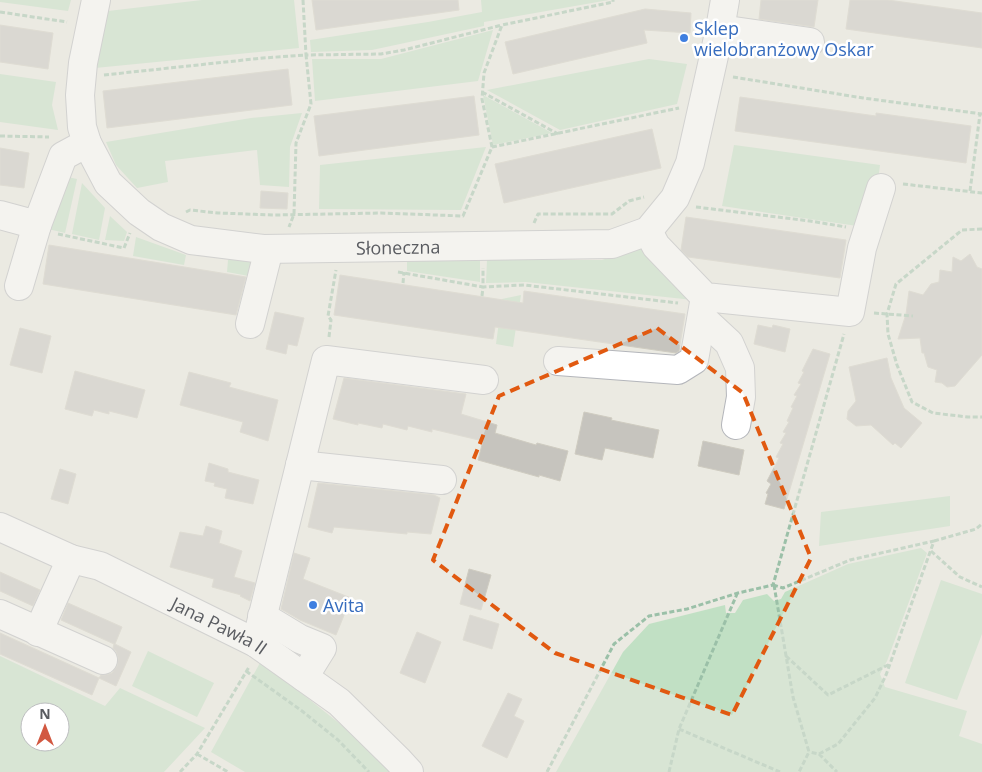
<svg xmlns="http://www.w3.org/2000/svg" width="982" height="772" font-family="'Open Sans',sans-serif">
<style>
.green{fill:#c1e0c4;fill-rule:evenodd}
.building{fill:#c6c4be;stroke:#cfccc1}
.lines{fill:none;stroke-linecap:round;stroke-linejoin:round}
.minor-casing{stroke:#b4b6bb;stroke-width:30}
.path{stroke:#9bc0a8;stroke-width:3;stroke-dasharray:5 2.5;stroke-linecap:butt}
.minor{stroke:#fff;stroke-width:28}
.marked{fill:none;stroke:#e15910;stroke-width:4;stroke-dasharray:10 6;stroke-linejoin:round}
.shop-dot{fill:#3f7fe0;stroke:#fff;stroke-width:2}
.labels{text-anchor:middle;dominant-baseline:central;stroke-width:5;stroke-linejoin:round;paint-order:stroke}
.shop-label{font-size:18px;fill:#366cbe;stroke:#fff;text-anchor:start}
.street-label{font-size:18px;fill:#5a5c61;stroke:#fff}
</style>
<rect width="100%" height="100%" fill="#ebeae2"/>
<path class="green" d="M0 0H71L68 11 0 2Z
M202 0H294L299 48 95 68 108 11Z
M481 0H609L484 22V26L372 50 311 52 310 40 428 22 482 12Z
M493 30 478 81 315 101 312 59H381Z
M649 59 687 64 677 104 560 130 487 90Z
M0 74 56 82 52 105 58 130 0 122Z
M483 95 552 133 493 145Z
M302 113 290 147 289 187 260 185 257 150 165 161 168 182 137 188 116 165 106 142 251 118Z
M734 145 880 165 878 180 864 227 722 206Z
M486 147 461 210 319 209 320 165Z
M63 176 77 179 65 233 44 228Z
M82 183 105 208 99 240 72 234Z
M110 216 127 232 124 241 105 240Z
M136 237 186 255 184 265 133 256Z
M648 244 693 300 526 282 486 283 487 260H602Z
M228 260H259L254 277 227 272Z
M407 261H480V282L407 271Z
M521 295 513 347 496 344 502 299Z
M950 496V526L819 546 821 512Z
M921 548 927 553 887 661 880 674 885 687 967 711 959 736 982 744V772H556L623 652 649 624 725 605 726 613H735L743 600 767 594 774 601 781 599 785 592 848 564Z
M941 580 982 594V634L957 700 905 683Z
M148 651 214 683 197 717 132 686Z
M0 656 105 706 120 688 205 728 164 772H0ZM30 712H60V742H30Z
M261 661 359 739 390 772H245L211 752Z"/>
<path class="building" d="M312 0H458L459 10 316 30Z
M761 0H818L814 27 759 19Z
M850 0H888L982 13V48L846 29Z
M645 9 691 13 690 33 644 30 647 43 513 74 505 42Z
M0 25 53 33 48 69 0 62Z
M288 69 292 105 107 128 103 91Z
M474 96 479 135 319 156 314 116Z
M740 97 876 116V113L971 126 966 163 735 131Z
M652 129 661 168 504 203 495 164Z
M0 148 29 153 24 188 0 185Z
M261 191 288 193 287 209 260 208Z
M686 217 846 240 840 278 688 257 681 250Z
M49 245 246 277 236 315 43 284Z
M970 254 977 267 982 269V355L955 386 947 387 942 383 935 382 937 370 928 367 924 353H922L920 338 898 339 906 314 909 291 923 295 931 284 939 282 940 270 952 272 953 257 961 261Z
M340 275 523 303 524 291 685 314 679 351 676 353 495 327 493 339 334 315Z
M275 312 304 318 297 346 288 344 286 354 266 349Z
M758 325 772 328 773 325 790 329 785 352 754 344Z
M20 328 51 336 42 373 10 365Z
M813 349 830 354 784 509 765 504 768 494 766 493 771 484 767 481 779 458 776 457 783 444 780 443 786 433 783 432 789 422 787 421 793 408 791 407 797 396 794 395 801 384 798 383 804 372 802 371Z
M887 358 891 378 904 408 922 423 901 448 895 443 893 445 871 425 856 426 847 419 848 411 856 401 849 367Z
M75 371 145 390 137 418 109 411V414L94 410 92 416 65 409Z
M189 372 231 383 229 387 278 400 268 441 240 432 243 422 180 405Z
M344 378 466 394 461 414 497 425 495 433 536 445 537 443 568 451 560 481 539 475V477L478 460 483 441 432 429V432L408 426 407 430 383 424 382 428 358 423V425L333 419Z
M584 412 612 418 611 420 659 430 653 458 605 448 602 460 575 454Z
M703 441 744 450 739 475 698 466Z
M209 463 228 469V472L259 480 253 504 225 498 227 489 214 486 215 483 205 481Z
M60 469 76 474 68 504 51 499Z
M318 483 434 495 440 498 431 534 407 532V534L334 527 332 533 308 527Z
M206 526 222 531 219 543 242 551 234 577 255 583 250 601 240 596 241 595 212 587 214 579 170 567 180 532 203 536Z
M294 553 310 558 303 579 351 598 336 635 300 620 281 609Z
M469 569 491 575 481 610 460 604Z
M0 572 40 590 33 606 0 591Z
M68 603 122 627 115 644 131 652 116 686 99 678 101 675H105L112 673 117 666 118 658 116 651 113 648 114 644 61 620Z
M470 615 499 624 492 649 463 640Z
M417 632 441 642 425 683 400 673Z
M0 633 99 678 92 695 0 654Z
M508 693 522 699 514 716 524 721 507 758 482 746Z"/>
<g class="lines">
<defs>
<g id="minor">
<path id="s1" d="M96 0 83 63 80 95 82 127 87 143 108 183 139 212 161 227 191 240 263 249 612 244 648 231 675 198 690 163 720 29 725 0"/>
<path d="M720 29 810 42"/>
<path d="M0 215 37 225"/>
<path d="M648 231 656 246 705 297 850 312 862 248 881 188"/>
<path d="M19 286 37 225 63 156 87 143"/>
<path d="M702 318 729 343 740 368 741 397 736 425"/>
<path d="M250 324 269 249"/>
<path d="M558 361 678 370 694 360 705 297"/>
<path d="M300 465 442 480"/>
<path id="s2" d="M0 527 71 559 100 566 256 643 339 702 398 760 409 772"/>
<path d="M0 614 103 660"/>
<path d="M262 616 300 639 322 648 304 677"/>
<path d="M38 632 71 559"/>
<path d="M256 643 326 360 484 380"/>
</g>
</defs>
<use href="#minor" class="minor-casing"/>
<path class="path" d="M303 0 306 55 381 54 404 50 502 25
M0 12 67 22
M104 75 263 58 306 55 311 104 296 143 294 214 289 227
M733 77 863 98 982 114
M482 92 558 134
M0 136 49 137
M492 147 482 99 484 73 502 25 613 2V0
M903 184 982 193
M970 191 980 114
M696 207 810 221 846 227
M186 212 190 210 218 213 275 215 381 213 463 216 492 147 679 108
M534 223 538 214H612L629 201 644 197
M982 229 962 230 896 284 887 314 888 334 897 365 912 402 933 413 968 417H982
M58 234 124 248 130 233
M398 272 483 287V268
M403 283 404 272
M482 296 483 287 524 285 678 303
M874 313 913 316
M329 337 331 320 328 316 336 270
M934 541 976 529 982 524
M931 551 960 577 982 587
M773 585 783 588 850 560 934 541 886 675 875 698 838 744 819 754 809 752
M774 585 793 697 809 752 799 772
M786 656 828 695 890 664
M246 671 302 711 338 740 369 772
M679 729 780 772
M197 754 228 772
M819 754 837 772
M180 772 197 754 249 667
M547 772 614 644 649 616 687 609 738 593 773 585 844 334
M669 772 679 729 737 594"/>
<use href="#minor" class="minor"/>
</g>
<path d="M0 0H982V772H0ZM657 328 743 393 811 558 732 715 555 653 433 560 499 396Z" fill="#ebeae2" fill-opacity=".55" fill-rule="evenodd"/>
<path class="marked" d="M657 328 743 393 811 558 732 715 555 653 433 560 499 396Z"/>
<g class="shop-dot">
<circle cx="684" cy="38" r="5"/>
<circle cx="313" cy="605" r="5"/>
</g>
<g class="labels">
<g class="shop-label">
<text x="694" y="28">Sklep<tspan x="694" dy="21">wielobranżowy Oskar</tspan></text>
<text x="323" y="605">Avita</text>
</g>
<g class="street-label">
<text stroke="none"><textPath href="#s1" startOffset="500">Słoneczna</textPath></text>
<text stroke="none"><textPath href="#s2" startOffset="241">Jana Pawła II</textPath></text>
</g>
</g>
<g transform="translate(45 727)"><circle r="24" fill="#ffffff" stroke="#bdbec0"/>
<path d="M0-4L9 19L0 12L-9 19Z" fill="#d25841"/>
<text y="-8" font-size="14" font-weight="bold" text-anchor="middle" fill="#5a5c61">N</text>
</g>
</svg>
